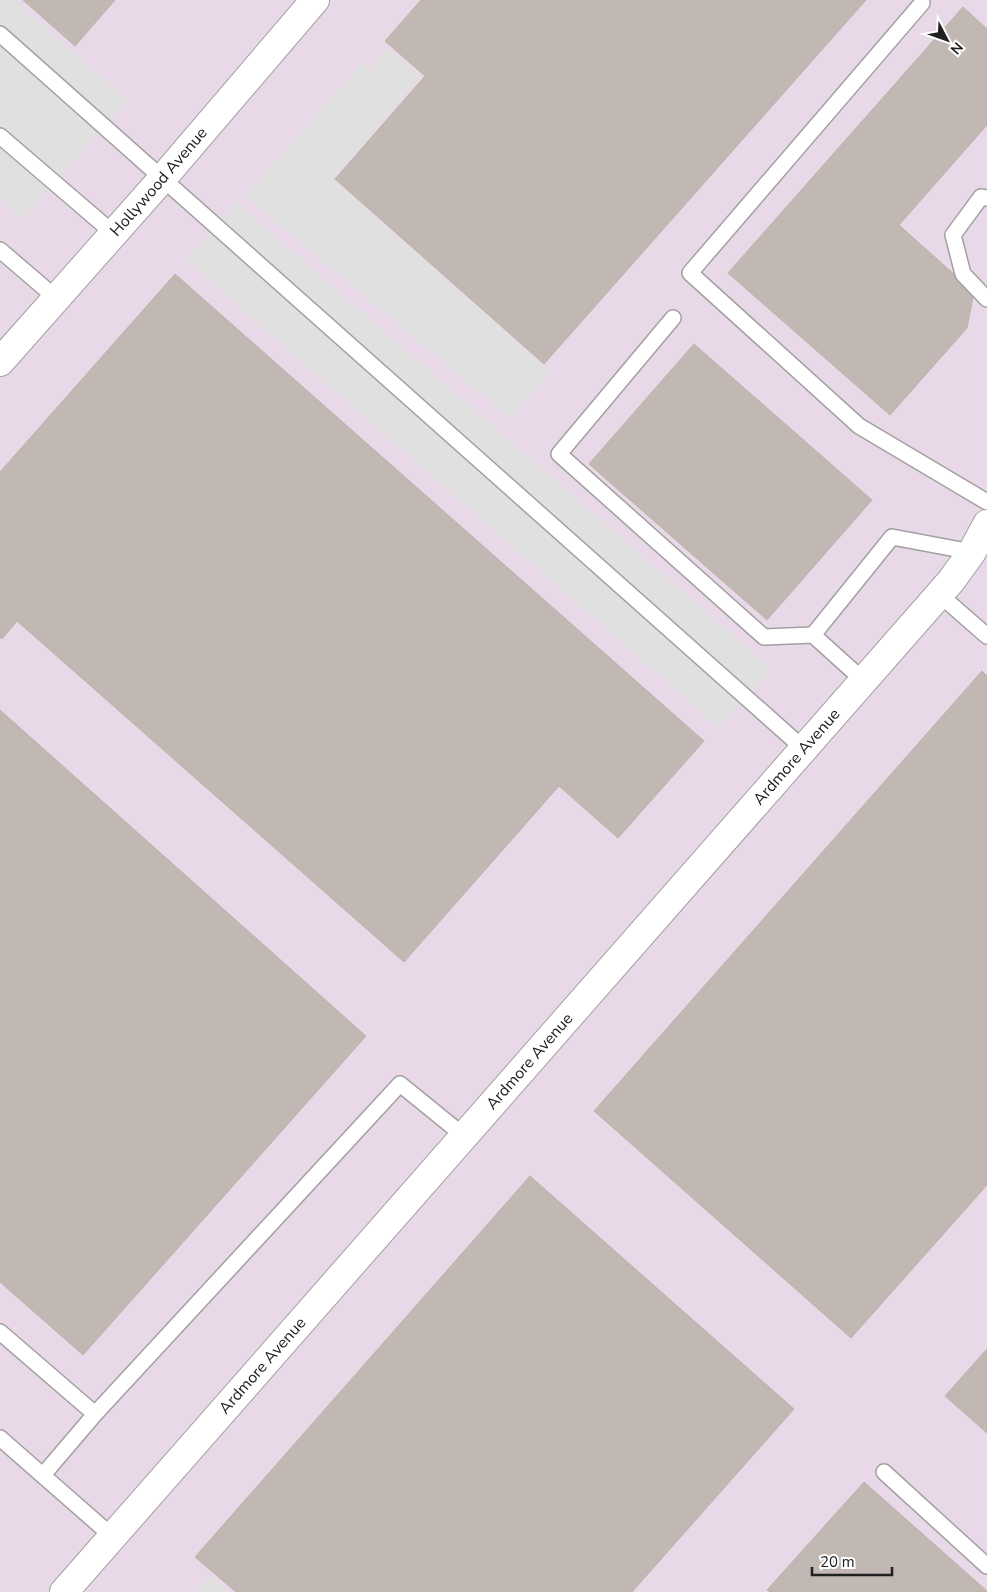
<svg xmlns="http://www.w3.org/2000/svg" width="987" height="1592" font-family="'Nunito Sans',sans-serif">
<style>
.industrial{fill:#e9d9e8}
.parking{fill:#e0e0e0}
.building{fill:#c1b7b3;stroke:#c1b1aa}
.lines{fill:none;stroke-linecap:round;stroke-linejoin:round}
.service-casing{stroke:#a1a1a1;stroke-width:18}
.minor-casing{stroke:#a1a1a1;stroke-width:30}
.service{stroke:#fff;stroke-width:15}
.minor{stroke:#fff;stroke-width:28}
.labels{text-anchor:middle;dominant-baseline:central;stroke-width:4.5;stroke-linejoin:round;paint-order:stroke}
.street-label{font-size:16px;fill:#202020;stroke:#fff}
</style>
<rect width="100%" height="100%" fill="#f0ece7"/>
<path class="industrial" d="M0 0H987V1592H0Z"/>
<path class="parking" d="M0 0H15L128 100 22 220 0 200Z
M389 48 421 76 333 179 551 372 511 419 245 196 362 63 369 70Z
M236 202 772 669 719 728 186 260Z
M210 1575 230 1592H195Z"/>
<path class="building" d="M23 0H115L75 46Z
M421 0H866L544 364 335 179 425 76 385 41Z
M963 7 987 29V125L899 225 974 292 967 328 890 415 728 273Z
M175 274 704 741 618 838 559 786 404 962 17 621 2 639 0 637V472Z
M694 344 872 500 767 620 589 464Z
M982 671 987 676V1185L851 1338 594 1111Z
M0 710 366 1036 83 1355 0 1282Z
M530 1176 794 1409 632 1592H236L195 1557Z
M987 1349V1433L945 1396Z
M864 1482 987 1591V1592H770L767 1590Z"/>
<g class="lines">
<defs>
<path id="service" d="M922 3 690 273 859 426 987 502
M0 34 804 749
M0 136 113 233
M987 198 981 197 953 235 963 274 987 299
M0 250 56 298
M673 318 559 454 764 637 813 635
M940 595 987 636
M864 681 813 635 892 537 972 552
M0 1332 95 1414
M0 1438 113 1537
M884 1472 987 1566
M43 1475 95 1414 400 1084 464 1136"/>
<g id="minor">
<path id="s1" d="M0 362 162 179 315 0"/>
<path id="s2" d="M64 1592 951 581 972 552 987 524"/>
</g>
</defs>
<use href="#service" class="service-casing"/>
<use href="#minor" class="minor-casing"/>
<use href="#service" class="service"/>
<use href="#minor" class="minor"/>
</g>
<g class="labels">
<g class="street-label">
<text stroke="none"><textPath href="#s1" startOffset="240">Hollywood Avenue</textPath></text>
<text stroke="none"><textPath href="#s2" startOffset="1111">Ardmore Avenue</textPath></text>
<text stroke="none"><textPath href="#s2" startOffset="706">Ardmore Avenue</textPath></text>
<text stroke="none"><textPath href="#s2" startOffset="301">Ardmore Avenue</textPath></text>
</g>
</g>
<g transform="translate(947 40) rotate(131)" stroke="#ffffff" stroke-width="4" paint-order="stroke">
<path d="M0-4L9 19L0 12L-9 19Z" fill="#202020"/>
<text y="-8" font-size="14" font-weight="bold" text-anchor="middle" fill="#202020">N</text>
</g>
<path d="M812 1567v8h80v-8" fill="none" stroke="#202020" stroke-width="2.5"/>
<text x="820" y="1567" font-size="15" fill="#202020" stroke="#ffffff" stroke-width="4" paint-order="stroke">20 m</text>
</svg>
